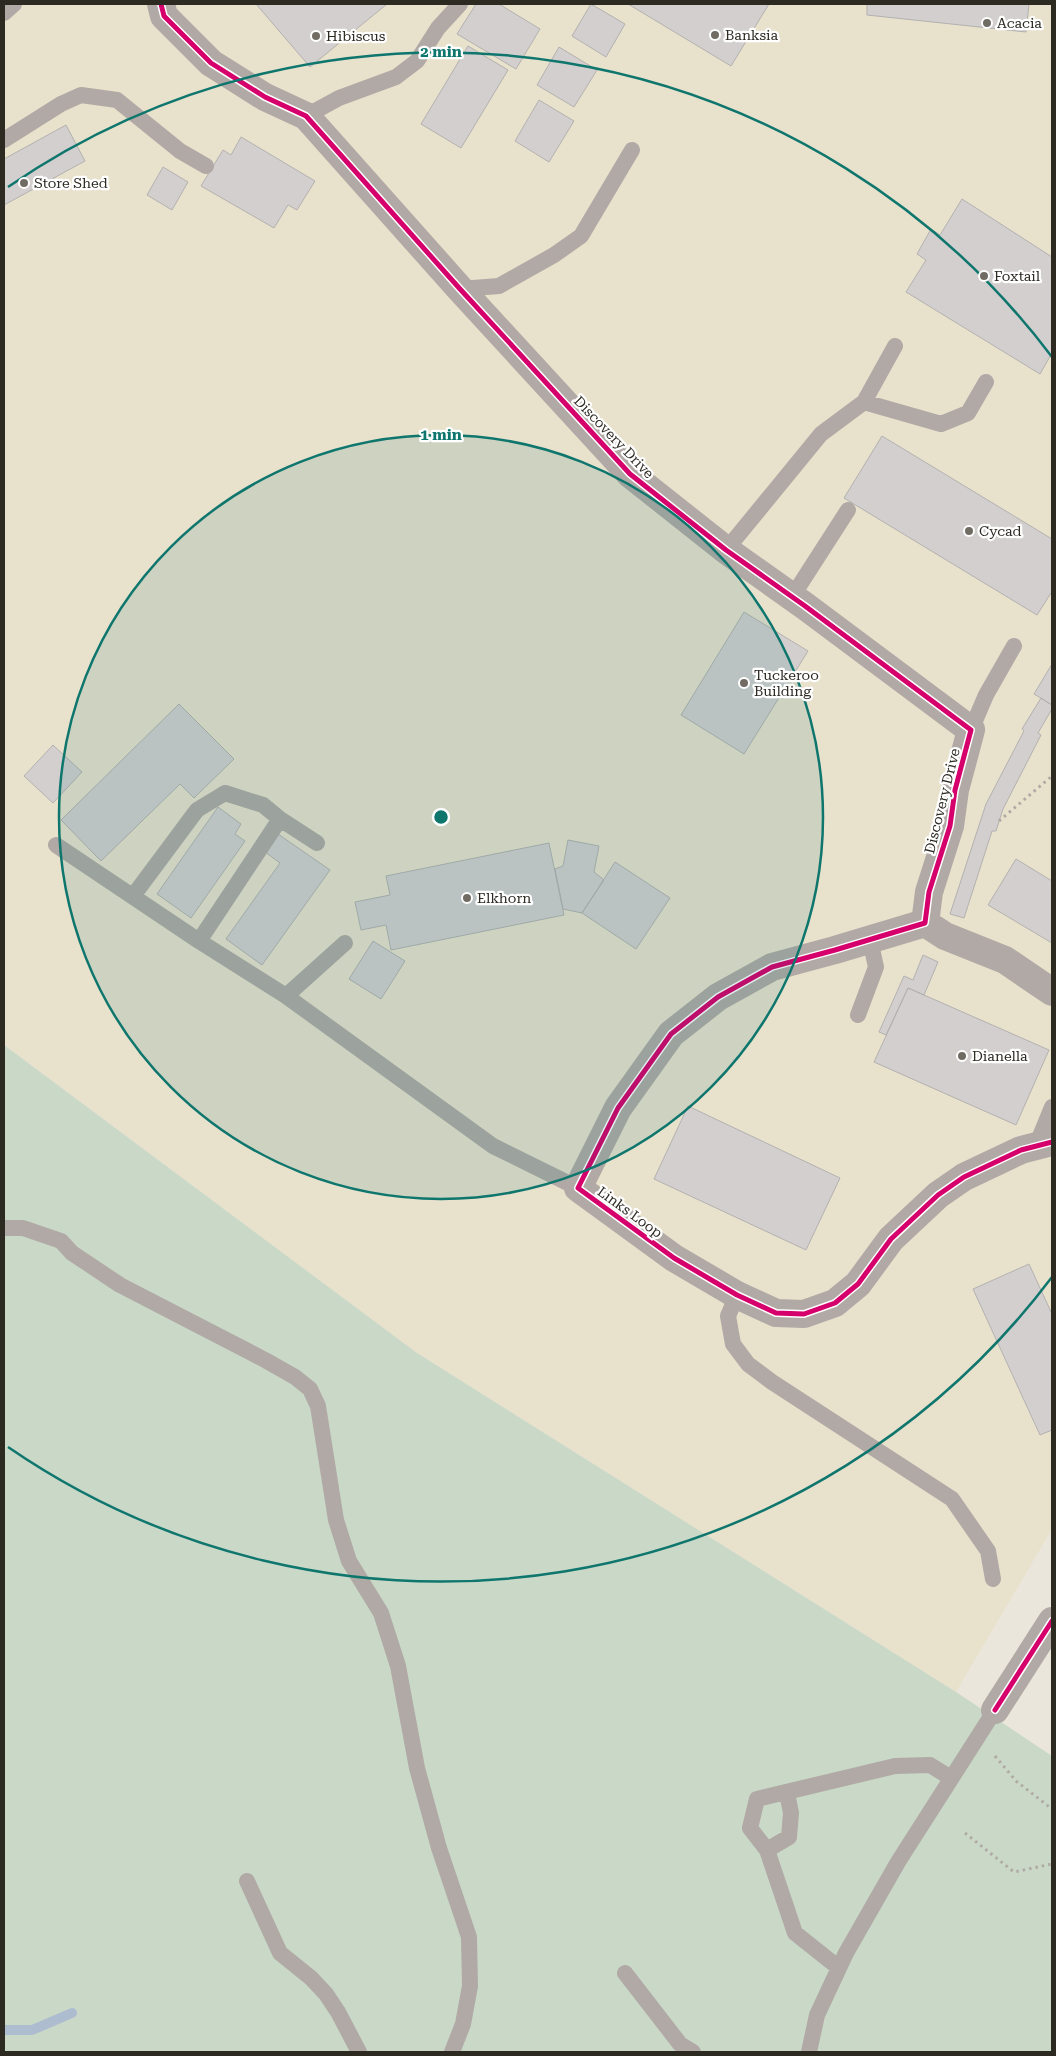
<svg xmlns="http://www.w3.org/2000/svg" width="1056" height="2056" font-family="'Roboto Serif',serif">
<style>
.built{fill:#e8e1cc}
.green{fill:#cad8c8}
.lines{fill:none;stroke-linecap:round;stroke-linejoin:round}
.stream{stroke:#aebcd0;stroke-width:10}
.building{fill:#d2cfce;stroke:#b3b1b0}
.path{stroke:#b0aaa5;stroke-width:3;stroke-dasharray:2.5 4;stroke-linecap:butt}
.lane{stroke:#b0a9a5;stroke-width:16}
.street{stroke:#b0a9a5;stroke-width:28}
.cycleway-casing{stroke:#fff;stroke-width:8}
.cycleway{stroke:#d6006c;stroke-width:5}
.ring{fill:none;stroke:#0f766e;stroke-width:2.5}
.poi-dot{fill:#706c63;stroke:#fff;stroke-width:2}
.labels{text-anchor:middle;dominant-baseline:central;stroke-width:4.5;stroke-linejoin:round;paint-order:stroke}
.poi-label{font-size:14px;fill:#2d2a22;stroke:#fff;text-anchor:start}
.street-label{font-size:14px;fill:#2d2a22;stroke:#fff}
.centre{fill:#0f766e;stroke:#fff;stroke-width:2.5}
.ring-label{font-size:15px;text-anchor:middle;font-weight:bold;fill:#0f766e;stroke:#fff;stroke-width:4.5;stroke-linejoin:round;paint-order:stroke}
</style>
<rect width="100%" height="100%" fill="#ebe6db"/>
<path class="built" d="M4 4H1052V1529L956 1692 417 1353 4 1045Z"/>
<path class="green" d="M4 1045 417 1353 956 1692 1052 1756V2052H4Z"/>
<g class="lines">
<path class="stream" d="M4 2030H32L72 2013"/>
</g>
<path class="building" d="M256 4H387L310 67Z
M476 4H499L540 29 516 69 457 34Z
M591 4 625 24 606 57 572 36Z
M628 4H769L731 66Z
M867 4H1029L1026 32 867 15Z
M468 46 508 70 461 148 421 124Z
M559 47 597 70 574 107 537 85Z
M539 100 574 121 549 162 515 141Z
M66 125 85 161 4 205V159Z
M241 137 315 181 297 210 288 205 274 228 201 186 223 150 231 155Z
M163 167 188 182 172 210 147 195Z
M962 199 1052 257V353L1040 374 906 292 926 260 917 254 931 229 940 235Z
M882 436 1052 539V594L1051 593 1037 615 844 498Z
M744 612 808 651 744 754 681 715Z
M1052 664V705L1034 694Z
M1041 698 1052 705V709L1038 733 1041 735 1003 809 996 831H992L964 918 950 914 986 804 1024 731 1022 729Z
M179 704 234 759 194 798 180 784 101 861 61 820Z
M53 745 82 772 53 803 24 776Z
M218 807 241 824 235 834 245 841 191 918 157 894Z
M278 834 330 870 262 965 226 939 280 863 265 852Z
M568 840 599 846 594 872 604 880 582 913 563 909 555 869 563 866Z
M549 843 564 915 391 950 386 925 361 930 355 902 390 895 386 876Z
M1016 859 1052 881V943L988 905Z
M615 862 670 898 636 949 582 913Z
M373 941 405 961 381 999 349 979Z
M923 955 938 962 924 995 908 988 886 1035 879 1032 904 976 913 980Z
M908 988 1049 1050 1016 1125 874 1062Z
M688 1106 840 1178 806 1250 654 1179Z
M1029 1264 1052 1314V1430L1040 1435 973 1289Z"/>
<g class="lines">
<path class="path" d="M999 821 1052 776
M995 1756 1016 1781 1052 1809
M965 1833 1014 1872 1052 1864"/>
<path class="lane" d="M4 13 14 4
M306 116 339 98 396 77 417 61 438 28 460 4
M4 140 61 104 81 95 117 100 180 151 206 166
M460 289 499 286 554 255 581 236 632 150
M864 402 895 346
M726 550 821 434 864 402 941 424 968 413 986 382
M792 597 848 510
M971 730 986 695 1014 646
M56 845 199 941 286 996 493 1146 578 1188
M133 896 197 810 225 793 263 805 280 819 317 843
M199 941 280 819
M286 996 345 943
M858 1015 876 967 870 940
M1036 1146 1052 1107
M4 1228H23L61 1241 72 1253 120 1285 265 1360 295 1377 310 1389 318 1406 336 1520 349 1561 381 1613 398 1666 417 1768 439 1848 469 1937 470 1986 463 2024 452 2052
M737 1295 728 1316 733 1344 748 1364 772 1382 952 1499 988 1551 993 1579
M767 1850 789 1837 791 1813 787 1793
M247 1881 280 1953 311 1978 326 1994 338 2012 359 2052
M839 1968 795 1933 767 1850 750 1828 757 1799 895 1766 930 1765 951 1778
M625 1973 680 2044 693 2052
M809 2052 817 2015 846 1953 898 1862 995 1710"/>
<path class="street" d="M161 4 164 16 211 63 265 97 306 116 460 289 630 474 726 550 805 606 971 730 955 790 950 826 929 892 925 923
M925 923 835 950 772 967 718 997 671 1034 618 1108 578 1188 674 1258 737 1295 776 1313 804 1314 835 1303 858 1284 891 1239 938 1195 964 1177 1021 1150 1052 1142
M925 923 945 936 1005 960 1052 992
M995 1710 1052 1621"/>
<defs>
<path id="cycleway" d="M161 4 164 16 211 63 265 97 306 116 460 289 630 474 726 550 805 606 971 730 955 790 950 826 929 892 925 923 835 950 772 967 718 997 671 1034 618 1108 578 1188 674 1258 737 1295 776 1313 804 1314 835 1303 858 1284 891 1239 938 1195 964 1177 1021 1150 1052 1142
M995 1710 1052 1621"/>
</defs>
<use href="#cycleway" class="cycleway-casing"/>
<use href="#cycleway" class="cycleway"/>
</g>
<circle cx="441" cy="817" r="382" fill="#0f766e" fill-opacity=".12"/>
<g class="ring">
<circle cx="441" cy="817" r="382"/>
<path d="M1052 1277A765 765 0 0 1 8 1447M8 187A765 765 0 0 1 1052 357"/>
</g>
<g class="poi-dot">
<circle cx="987" cy="23" r="5"/>
<circle cx="715" cy="35" r="5"/>
<circle cx="316" cy="36" r="5"/>
<circle cx="24" cy="183" r="5"/>
<circle cx="984" cy="276" r="5"/>
<circle cx="969" cy="531" r="5"/>
<circle cx="744" cy="683" r="5"/>
<circle cx="467" cy="898" r="5"/>
<circle cx="962" cy="1056" r="5"/>
</g>
<g class="labels">
<g class="poi-label">
<text x="997" y="23">Acacia</text>
<text x="725" y="35">Banksia</text>
<text x="326" y="36">Hibiscus</text>
<text x="34" y="183">Store Shed</text>
<text x="994" y="276">Foxtail</text>
<text x="979" y="531">Cycad</text>
<text x="754" y="675">Tuckeroo<tspan x="754" dy="16">Building</tspan></text>
<text x="477" y="898">Elkhorn</text>
<text x="972" y="1056">Dianella</text>
</g>
<g class="street-label">
<text transform="translate(614 437) rotate(46)">Discovery Drive</text>
<text transform="translate(942 801) rotate(-76)">Discovery Drive</text>
<text transform="translate(630 1212) rotate(36)">Links Loop</text>
</g>
</g>
<circle cx="441" cy="817" r="8" class="centre"/>
<g class="ring-label">
<text x="441" y="57">2 min</text>
<text x="441" y="440">1 min</text>
</g>
<rect width="1056" height="2056" fill="none" stroke="#2d2a22" stroke-width="10"/>
</svg>
